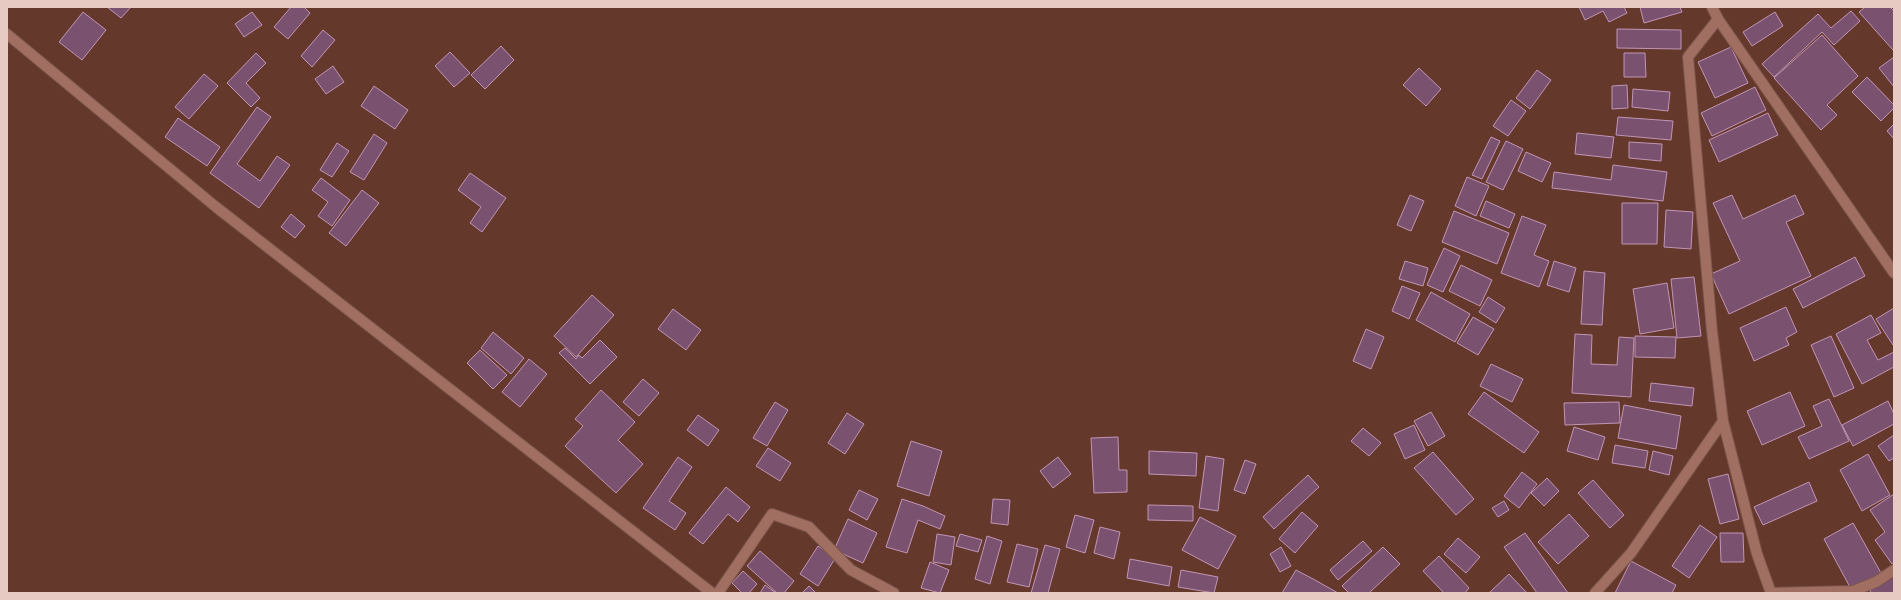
<svg xmlns="http://www.w3.org/2000/svg" width="1901" height="600" font-family="'Fira Sans',sans-serif">
<style>
.building{fill:#7a526f;stroke:#c195b5}
.lines{fill:none;stroke-linecap:round;stroke-linejoin:round}
.minor-casing{stroke:#7b554b;stroke-width:12}
.minor{stroke:#a16f61;stroke-width:10}
</style>
<rect width="100%" height="100%" fill="#65382c"/>
<path class="building" d="M107 7H131L121 18Z
M291 7H304L310 13 288 39 274 27Z
M1579 7H1624L1627 13 1609 22 1603 11 1585 20Z
M1640 7H1680L1682 12 1644 23Z
M1865 7H1890L1894 11V49L1893 50 1859 12Z
M1851 11 1860 21 1834 45 1822 32 1774 77 1762 64 1818 14 1831 28Z
M83 12 106 30 82 60 59 42Z
M252 12 262 25 244 37 235 24Z
M1775 12 1783 26 1752 46 1743 32Z
M1617 29 1681 30V49L1617 48Z
M323 30 335 40 312 67 301 56Z
M1822 35 1858 76 1827 105 1837 115 1821 130 1774 78Z
M501 46 514 60 485 89 471 75Z
M1731 47 1748 83 1715 98 1698 62Z
M450 52 470 73 454 87 435 66Z
M256 53 266 63 246 83 260 98 251 107 227 83Z
M1624 53H1645L1646 77H1624Z
M1894 57V87L1879 68Z
M333 66 344 82 326 94 315 79Z
M1419 68 1441 89 1426 106 1403 85Z
M1537 70 1551 80 1530 109 1516 98Z
M204 74 218 86 189 119 175 107Z
M1867 77 1894 105V108L1881 121 1852 92Z
M1627 85 1628 108 1612 109V86Z
M374 86 408 110 395 129 361 106Z
M1755 87 1766 110 1712 136 1701 113Z
M1633 89 1670 92 1668 111 1632 107Z
M1511 100 1526 111 1508 136 1493 126Z
M257 107 271 117 237 164 260 181 277 156 290 165 259 208 210 173Z
M1768 113 1778 135 1719 162 1709 140Z
M1618 117 1673 121 1671 140 1616 135Z
M178 118 220 147 207 166 165 137Z
M1894 124V139L1887 131Z
M1577 133 1614 137 1611 158 1575 154Z
M374 134 387 143 364 180 350 172Z
M1491 137 1500 141 1482 179 1472 175Z
M1506 141 1523 149 1503 190 1486 182Z
M1629 142 1662 144 1661 161 1629 158Z
M337 143 349 151 332 177 320 170Z
M1526 152 1551 163 1542 182 1518 171Z
M1613 165 1667 172 1663 201 1552 188 1554 172 1611 180Z
M470 173 506 198 482 232 470 223 481 207 458 190Z
M1467 177 1489 186 1476 216 1455 206Z
M321 178 350 200 332 226 318 216 328 202 312 190Z
M362 190 379 203 346 246 329 233Z
M1410 195 1424 201 1411 231 1397 225Z
M1732 195 1743 219 1795 195 1804 214 1786 222 1811 276 1729 314 1711 274 1740 261 1713 203Z
M1486 201 1515 214 1509 228 1480 216Z
M1622 203H1658L1657 244H1622Z
M1666 210 1693 212 1691 249 1664 247Z
M1454 211 1509 233 1497 264 1442 242Z
M291 214 305 226 295 238 281 227Z
M1522 216 1546 225 1534 255 1549 261 1539 287 1501 273Z
M1444 248 1460 256 1443 292 1427 285Z
M1855 257 1865 276 1803 308 1793 289Z
M1405 261 1428 268 1423 286 1399 279Z
M1554 261 1576 268 1569 292 1547 285Z
M1461 265 1492 280 1480 306 1449 291Z
M1584 271 1605 273 1602 325 1581 324Z
M1694 277 1701 336 1677 338 1671 279Z
M1667 283 1674 328 1640 334 1633 289Z
M1402 286 1420 293 1409 319 1392 311Z
M1431 292 1470 314 1455 342 1416 320Z
M592 295 614 315 576 357 554 336Z
M1488 297 1505 308 1496 323 1479 312Z
M1786 307 1797 332 1786 338 1789 345 1754 361 1740 328Z
M1894 308V344L1893 345 1876 319Z
M673 309 701 330 686 350 658 329Z
M1871 315 1881 333 1867 340 1878 360 1894 352V367L1862 384 1836 334Z
M1473 317 1494 329 1478 355 1457 343Z
M1366 329 1384 337 1371 369 1353 361Z
M493 332 524 358 511 374 481 348Z
M1575 334 1592 335 1591 364 1617 365 1619 337 1634 338 1631 397 1572 393Z
M1635 336 1676 337 1675 358 1635 357Z
M1831 336 1854 388 1834 397 1811 345Z
M600 340 617 357 590 384 559 353 565 348 576 359 579 355 582 358Z
M480 350 507 375 493 389 467 363Z
M529 359 547 374 520 407 502 392Z
M1491 364 1523 379 1512 402 1480 386Z
M643 379 659 393 639 416 623 402Z
M1651 383 1694 388 1692 406 1649 401Z
M601 390 635 422 618 440 643 464 616 493 565 446 583 426 575 419Z
M1484 392 1539 432 1524 453 1468 414Z
M1790 392 1805 426 1762 445 1747 411Z
M1829 399 1849 441 1809 459 1798 437 1822 426 1813 406Z
M1888 401 1894 414V424L1853 446 1842 425Z
M775 402 788 410 767 446 753 438Z
M1619 402 1620 423 1565 425 1564 403Z
M1624 405 1681 416 1676 449 1618 438Z
M1431 412 1445 436 1428 446 1414 421Z
M847 413 864 424 845 454 828 443Z
M698 415 719 430 708 446 687 430Z
M1414 425 1425 450 1405 459 1394 434Z
M1574 427 1605 437 1598 460 1567 451Z
M1363 428 1381 443 1369 456 1351 441Z
M1894 435V458L1889 461 1878 446Z
M1118 437 1119 470H1127V492L1094 493 1091 438Z
M911 441 942 451 929 496 897 486Z
M1615 445 1648 451 1645 468 1612 463Z
M768 448 791 463 780 481 756 466Z
M1149 451 1197 453 1196 476 1149 474Z
M1653 451 1673 456 1669 475 1649 470Z
M1433 452 1474 499 1456 515 1414 468Z
M1868 454 1890 495 1862 511 1840 470Z
M1206 456 1224 459 1218 511 1199 508Z
M678 457 692 467 669 501 686 513 675 530 643 508Z
M1058 457 1071 474 1053 488 1040 471Z
M1245 460 1256 464 1245 494 1234 490Z
M1522 472 1537 484 1519 508 1504 496Z
M1728 474 1739 519 1720 524 1708 479Z
M1308 475 1319 487 1274 529 1263 517Z
M1547 478 1559 491 1544 506 1531 493Z
M1593 480 1624 515 1610 528 1578 493Z
M1809 482 1817 501 1763 525 1754 507Z
M726 487 750 507 738 522 728 514 703 544 689 533Z
M859 490 878 499 867 520 849 510Z
M1894 494V563L1892 564 1875 540 1885 532 1870 510Z
M902 499 923 506 945 516 940 529 918 520 907 553 886 547Z
M993 499 1010 500 1008 525 991 523Z
M1504 501 1509 510 1498 517 1492 508Z
M1148 505 1193 506V521L1148 520Z
M1302 512 1318 526 1295 553 1279 539Z
M1569 514 1589 536 1558 564 1538 542Z
M1075 515 1094 520 1085 553 1066 547Z
M1200 517 1236 536 1218 569 1182 550Z
M848 519 877 533 863 563 834 550Z
M1853 523 1881 573 1851 589 1824 539Z
M1700 525 1717 537 1689 578 1672 566Z
M1100 527 1120 532 1114 559 1094 553Z
M1525 533 1568 593H1537L1504 547Z
M1720 533H1743L1744 562H1721Z
M937 534 955 537 951 565 933 562Z
M960 534 982 540 978 552 956 546Z
M987 536 1002 541 990 584 975 579Z
M1458 538 1480 557 1466 573 1444 554Z
M1363 541 1372 551 1338 580 1330 570Z
M1017 544 1038 549 1029 587 1007 582Z
M1045 545 1060 549 1048 593H1031Z
M818 546 836 557 818 586 800 574Z
M1281 547 1291 566 1280 572 1270 554Z
M1383 547 1400 564 1369 593H1349L1342 586Z
M760 551 794 581 784 593H777L747 566Z
M1439 556 1469 588 1465 593H1444L1423 571Z
M1130 559 1172 567 1169 586 1127 578Z
M1631 561 1676 585 1672 593H1615Z
M930 562 949 570 940 593 921 588Z
M1181 570 1218 577 1214 593 1178 587Z
M1296 570 1315 580 1338 593H1282Z
M743 571 757 584 749 593H742L732 583Z
M1509 574 1527 593H1491L1490 592Z
M1894 574V593H1871L1870 591Z
M765 585 776 593H760Z
M809 586 816 593H802Z"/>
<g class="lines">
<defs>
<path id="minor" d="M1712 7 1718 19 1688 57 1712 331 1723 421 1757 554 1771 593
M1718 19 1894 273
M7 34 216 207 712 593
M718 593 772 514 809 527 851 570 894 593
M1595 593 1631 553 1723 421
M1771 593 1853 591 1876 582 1894 570"/>
</defs>
<use href="#minor" class="minor-casing"/>
<use href="#minor" class="minor"/>
</g>
<rect width="1901" height="600" fill="none" stroke="#e7cbc3" stroke-width="16"/>
</svg>
